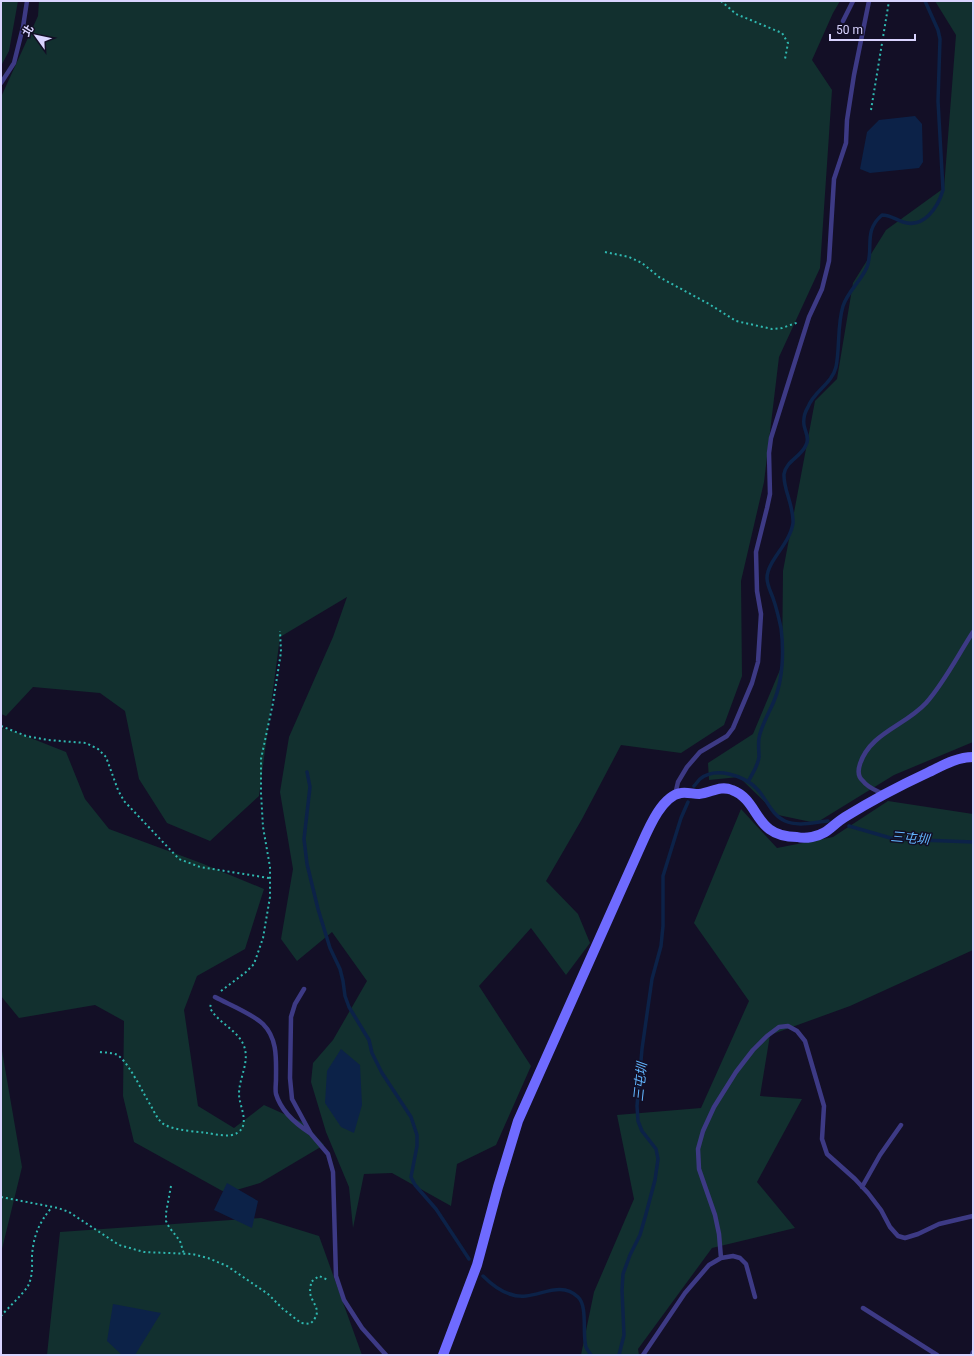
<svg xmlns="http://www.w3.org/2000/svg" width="974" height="1356" font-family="Roboto,'Noto Sans TC',sans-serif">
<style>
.green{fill:#12302f}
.water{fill:#0c2248}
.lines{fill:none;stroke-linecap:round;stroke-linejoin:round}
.stream{stroke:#0c2248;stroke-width:3.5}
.path{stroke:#2fb8b0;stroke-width:2;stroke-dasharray:2 3;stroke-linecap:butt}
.lane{stroke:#3d3a85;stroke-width:4.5}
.secondary{stroke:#6f6bff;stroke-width:10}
.labels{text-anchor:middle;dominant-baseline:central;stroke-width:3;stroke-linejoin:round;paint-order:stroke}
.water-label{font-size:13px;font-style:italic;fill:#62b6ff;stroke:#130f26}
</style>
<rect width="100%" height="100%" fill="#130f26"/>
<path class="green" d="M1 1H18L9 51 1 66Z
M39 1H840L833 13 812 60 832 90 820 268 779 357 764 482 741 581 742 676 724 725 681 753 621 745 582 819 546 881 578 914 590 943 566 975 531 928 479 986 531 1066 496 1145 457 1164 451 1206 392 1173 364 1174 353 1228 349 1187 326 1132 311 1082 313 1063 333 1040 367 981 332 932 297 961 281 939 293 869 280 792 289 737 333 637 347 597 280 637 259 796 210 841 167 823 139 779 125 711 100 693 33 687 6 716 1 714V97L38 16Z
M935 1H973V742L894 775 816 823 778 815 739 777 709 780 708 763 753 734 782 665 783 571 815 401 837 379 853 283 886 230 944 188 956 35Z
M1 728 13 731 66 752 85 799 109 829 201 863 264 889 245 949 197 976 184 1010 198 1106 234 1128 264 1105 304 1123 324 1145 260 1183 226 1193 134 1142 123 1096 124 1021 95 1005 19 1018 1 996Z
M888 801 973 814V950L850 1006 770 1035 760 1096 802 1099 757 1182 795 1228 712 1248 638 1349 639 1355H581L594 1292 634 1199 617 1115 701 1108 749 1001 694 923 741 809 777 848 833 837Z
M1 1045 22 1167 1 1253Z
M261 1218 319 1236 362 1355H47L60 1232Z"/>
<path class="water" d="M915 116 922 124 923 162 919 168 870 173 860 169 867 132 879 120Z
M341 1049 360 1065 362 1105 354 1133 341 1127 325 1103 327 1071Z
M227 1183 258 1201 252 1228 214 1210Z
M113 1304 161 1313 135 1355H122L107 1341Z"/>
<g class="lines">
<path class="stream" d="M307 772 310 787 304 839 307 864 318 909 330 948 340 969 343 981 345 996 349 1007 369 1040 372 1053 382 1073 411 1117 417 1135V1146L411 1177 415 1185 436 1209 469 1259
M748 782C752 774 758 766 759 757 759 751 758 744 759 738 761 726 769 713 774 701 783 680 784 651 781 628 779 619 777 610 774 601 772 594 767 586 767 578 767 561 790 544 793 523 794 506 783 489 784 474 786 461 801 457 806 445 810 438 805 432 804 425 803 418 805 412 808 407 814 391 832 384 836 367 840 347 837 326 843 306 848 291 861 281 867 267 874 248 863 231 882 215 890 215 895 219 903 222 924 229 938 207 943 190L938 101 940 39 938 30 925 1
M694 786C696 784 698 781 700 779 716 766 745 776 757 789 767 799 771 815 785 821 798 827 815 822 828 821
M849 826 894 839 973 842
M483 1276C494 1287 509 1298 526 1296 544 1294 562 1282 578 1297 588 1306 582 1334 586 1347 587 1350 590 1353 591 1355
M619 1355 624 1335 622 1290 623 1274 630 1255 640 1235 646 1214 655 1180 658 1159 656 1149 642 1131 638 1121 637 1106 642 1049 652 979 661 946 663 926V876L681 818 688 802"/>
<path class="path" d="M721 1 736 14 782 33 788 43 785 59
M871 110 889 1
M605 252 629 257 642 263 659 277 709 304 736 321 772 329 782 328 799 322
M1 726 26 736 48 740 86 743 98 749 106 757 118 790 124 801 179 859 200 867 269 878
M221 991 246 972 254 964 263 938 270 897V867L263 827 261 793V759L273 703 281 652 280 631
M100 1052C107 1053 115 1052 120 1057 131 1067 143 1093 151 1106 155 1113 158 1121 165 1125 178 1131 194 1131 207 1133 215 1134 230 1138 237 1133 251 1125 239 1106 239 1094 239 1078 250 1062 244 1046 238 1030 218 1023 210 1008L211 1003
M171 1186 166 1213V1221L169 1227 180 1241 184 1254
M1 1197 58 1208 69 1212 119 1245 144 1252 192 1254 208 1258 227 1266 268 1294 283 1309 301 1323 310 1324C325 1310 311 1304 310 1292 310 1289 311 1285 311 1282L319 1276 328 1280
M1 1316C8 1308 22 1295 28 1286 33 1276 32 1265 32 1255 34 1234 39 1223 52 1207"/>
<path class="lane" d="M843 21 853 1
M1 83 14 63 23 27 27 1
M883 794C876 790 868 788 863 781 858 777 858 770 860 764 870 733 905 726 926 703 944 683 958 655 973 632
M675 795 678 782 687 767 700 752 727 736 733 728 752 683 758 662 761 614 757 591 756 552 767 508 770 494 769 453 771 438 809 317 822 289 829 261 834 179 846 143 847 120 854 75 869 1
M304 989 295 1004 291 1017 290 1078 292 1099 311 1134 328 1154 333 1172 336 1276 344 1300 362 1328 386 1355
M215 997C228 1004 253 1014 263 1024 278 1039 276 1060 276 1079 276 1084 275 1090 276 1094 281 1111 296 1124 310 1133
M862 1187 880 1155 901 1125
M721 1258 719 1234 715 1215 699 1169 698 1149 703 1131 714 1107 736 1072 753 1050 767 1036 779 1027 788 1026 797 1031 805 1041 824 1106 822 1139 827 1154 855 1179 868 1193 881 1210 890 1227 898 1236 905 1238 918 1234 939 1224 973 1216
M863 1308 937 1355
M643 1355 685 1293 709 1265 721 1258 733 1256 740 1258 746 1264 755 1297
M972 1355 973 1352"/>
<path class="secondary" d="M443 1355 477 1265 498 1187 518 1121 638 852C646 835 660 796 681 793 687 792 693 794 699 794 711 793 720 785 732 790 761 801 753 837 797 837 801 838 807 838 812 837 828 834 832 825 845 817 871 801 897 787 925 774 940 767 956 757 973 757"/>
</g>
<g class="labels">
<g class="water-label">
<text transform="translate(910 838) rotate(5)">三屯圳</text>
<text transform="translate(640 1082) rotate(-84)">三屯圳</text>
</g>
</g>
<rect width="974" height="1356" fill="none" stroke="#d9d4ff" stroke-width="4"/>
<g transform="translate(36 36) rotate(303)" stroke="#130f26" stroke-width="3" paint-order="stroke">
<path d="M0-3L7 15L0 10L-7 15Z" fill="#d9d4ff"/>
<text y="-6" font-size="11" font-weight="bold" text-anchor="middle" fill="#d9d4ff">北</text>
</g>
<path d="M830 34v6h85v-6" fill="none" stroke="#d9d4ff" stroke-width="2"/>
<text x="836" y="34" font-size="12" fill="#d9d4ff" stroke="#130f26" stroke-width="3" paint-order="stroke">50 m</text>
</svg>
